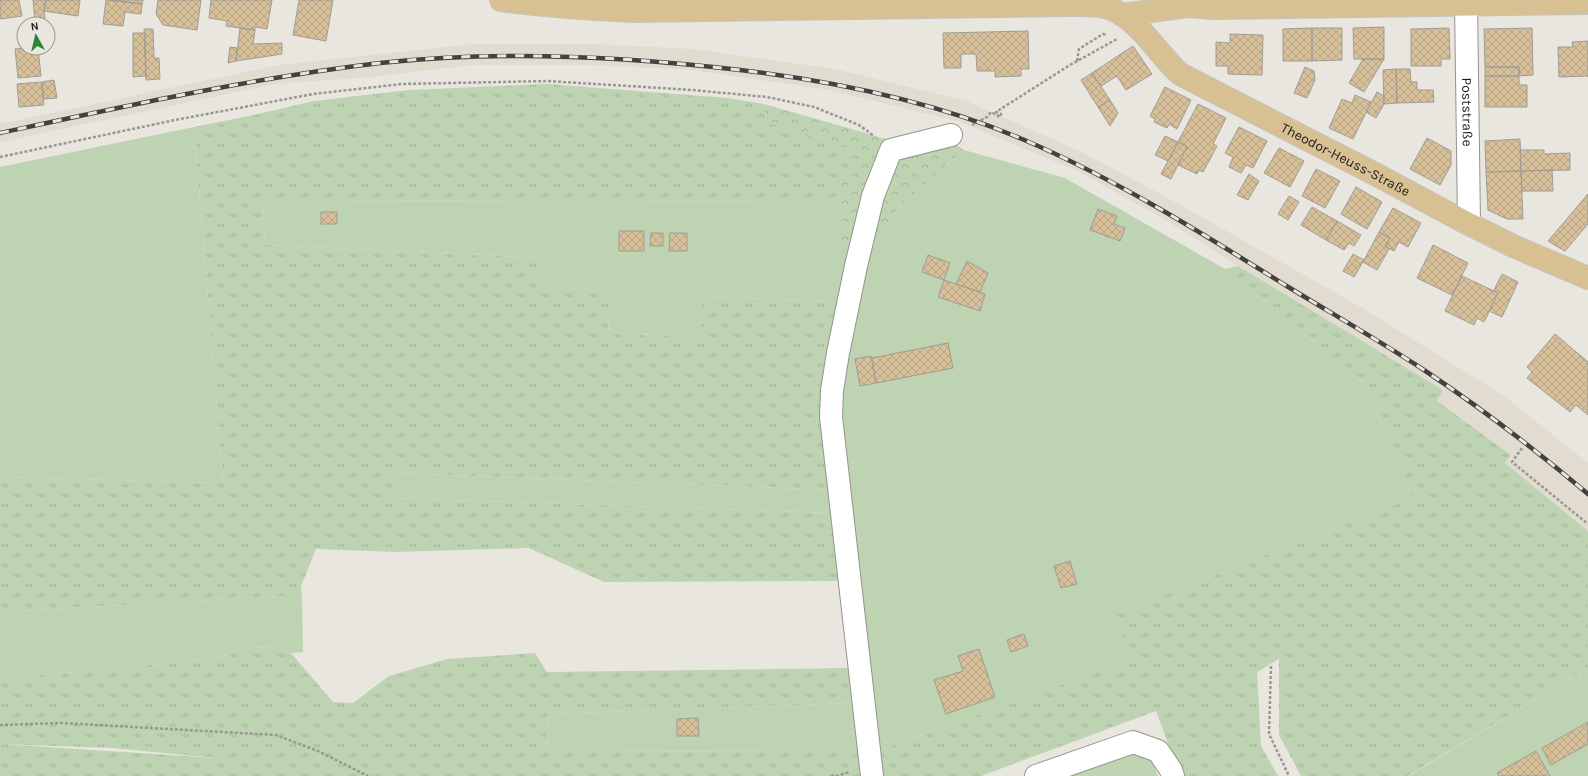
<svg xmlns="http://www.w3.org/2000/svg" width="1588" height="776" font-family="Karla,sans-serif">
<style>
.built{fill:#e2dbcf}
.grass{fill:url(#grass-tufts)}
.forest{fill:url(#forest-crowns)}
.garden{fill:#bdd3b2}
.building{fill:url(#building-cross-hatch);stroke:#9f9c97}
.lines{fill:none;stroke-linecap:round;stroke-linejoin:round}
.minor-casing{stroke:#96938e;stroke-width:24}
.major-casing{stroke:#c4c4c4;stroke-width:24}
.path{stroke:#999792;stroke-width:2.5;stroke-dasharray:3 2;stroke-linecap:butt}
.minor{stroke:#fff;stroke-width:22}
.major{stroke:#d7c092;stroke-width:22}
.rail-casing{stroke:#43423f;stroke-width:4.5}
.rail{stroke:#e9e6e0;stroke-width:3;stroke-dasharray:9;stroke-linecap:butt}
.labels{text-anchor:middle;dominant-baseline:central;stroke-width:3;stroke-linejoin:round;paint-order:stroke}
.street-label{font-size:14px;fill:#1e1d1b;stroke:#e9e6e0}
</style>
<defs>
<pattern id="grass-tufts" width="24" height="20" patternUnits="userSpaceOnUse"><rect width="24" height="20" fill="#bdd3b2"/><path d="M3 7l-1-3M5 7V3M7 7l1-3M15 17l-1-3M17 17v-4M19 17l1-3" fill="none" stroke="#a2b598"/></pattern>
<pattern id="forest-crowns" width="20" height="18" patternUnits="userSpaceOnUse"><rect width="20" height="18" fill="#bdd3b2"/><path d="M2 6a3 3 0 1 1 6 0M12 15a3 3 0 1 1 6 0" fill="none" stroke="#a2b598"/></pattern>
<pattern id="building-cross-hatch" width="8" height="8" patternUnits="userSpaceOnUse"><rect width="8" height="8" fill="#d7c099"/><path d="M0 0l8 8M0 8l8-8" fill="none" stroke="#b8a583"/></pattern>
</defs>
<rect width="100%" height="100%" fill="#e9e6e0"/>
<path class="built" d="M474 44H591L693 49 835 69 966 101 1082 152 1177 203 1359 306 1503 395 1588 463V531L1505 463 1511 455 1436 400 1443 390 1238 266 1164 219 1075 170 960 122 830 90 692 70 592 65H473L371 77 275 84 0 142V124L279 65Z"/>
<path class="grass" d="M547 84 728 98 764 104 767 122 856 149 836 202 263 200 265 245 546 258 539 285 611 292 608 333 701 337 700 297 840 301 833 490 395 473 392 498 834 513 843 581 604 582 529 548 395 552 316 549 301 586 302 595 0 612V477L223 483 194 127 258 114 314 101 409 90Z
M1238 266 1443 390 1437 401 1511 455 1505 463 1588 531V668L1408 776H1301L1279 735V659L1257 672 1261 746 1278 776H1180L1156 711 981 776H879L876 752 1129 660 1115 614 1412 498 1368 387 1225 269Z
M279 647 291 653 333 702 353 703 389 676 447 659 535 653 547 672 849 668 854 703 548 714 546 751 860 752 863 776H0V744L216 758 112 748 0 744V679L215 659 248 648Z"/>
<path class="forest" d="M764 104 900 143 947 138 964 150 897 208 869 254 851 249 837 240 847 205 836 202 855 149 767 122Z"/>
<path class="garden" d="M194 127 223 483 0 477V167Z
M964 150 1065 178 1225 269 1368 387 1412 498 1116 614 1130 660 876 752 839 416 845 354 869 254 897 208Z
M263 200 836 202 847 205 837 240 851 249 840 301 701 297V337L608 333 611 292 538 285 546 258 265 245Z
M394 473 833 490 834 513 392 498Z
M302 595 303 652 291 653 279 647 248 648 215 659 0 679V612Z
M1588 668V776H1409Z
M854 703 860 752 546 751 548 714Z
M1135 752 1152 760 1158 776H1067Z"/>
<path class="building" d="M0 0H19L22 16 0 19Z
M33 0H46L44 11 45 20 35 21Z
M46 0H80L78 16 44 11Z
M106 0 142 4 141 14 125 12 123 26 103 24Z
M111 0H143L142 4Z
M158 0H201L197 30 163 25 156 14Z
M211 0H272L267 29 255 27V30L226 26 227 21 209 18Z
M299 0H333L326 41 293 35Z
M1384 27V59H1354L1353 28Z
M240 28 255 30 253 44 282 43V54L236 61Z
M1312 28H1342V60L1312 61Z
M1312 28V61H1283V29Z
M1449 28 1450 59H1441V66H1411V29Z
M1532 28 1533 75 1519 76V67H1485L1484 29Z
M144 29H153L154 58H159L160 79 146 80Z
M1028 31 1029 69H1021V76L995 77V71H977L976 54H961V68H944L943 33Z
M133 33H145L146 76 133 77Z
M1230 34 1263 35 1262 75 1228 74V66H1216V42L1230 43Z
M1588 41V77V76L1559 77 1558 47H1573L1572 42Z
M1133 46 1152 74 1126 90 1117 76 1101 86 1092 73Z
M230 47 237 48 236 61 228 63Z
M26 48H38L41 76 18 78 15 49Z
M1363 59H1384L1364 92 1349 83Z
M1305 67 1314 71 1315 80 1307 98 1294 93Z
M1485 67H1519V76H1485Z
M1396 69 1397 103 1384 104 1383 70Z
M1396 69H1410L1411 82H1417V90H1433L1434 102 1397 103Z
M1092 73 1110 100 1098 107 1081 80Z
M1485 76H1519V85H1527V107H1485Z
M54 80 57 98 44 99 42 82Z
M41 82 44 105 19 107 17 84Z
M1165 87 1191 100 1177 129 1169 124 1167 128 1154 122 1155 119 1150 116Z
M1377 92 1384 96V104L1376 118 1366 112Z
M1355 95 1371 102 1353 139 1329 128 1342 99 1352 103Z
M1110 100 1118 113 1110 126 1098 107Z
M1198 104 1226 118 1213 144 1217 146 1203 172 1199 170 1197 174 1178 165 1187 147 1178 142Z
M1239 127 1267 141 1253 168 1246 165 1241 173 1229 167 1233 157 1225 153Z
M1165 136 1178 142 1168 161 1155 155Z
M1427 138 1451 151V165L1440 185 1410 169Z
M1520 139 1521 171 1486 172 1485 141Z
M1178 142 1187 147 1171 179 1161 174Z
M1279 148 1304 161 1290 187 1264 173Z
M1520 150H1544V154L1570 153V170L1521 171Z
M1316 169 1340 181 1325 208 1302 196Z
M1552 170 1553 191H1522L1521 171Z
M1521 171 1523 219H1507L1488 210 1486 172Z
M1249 174 1259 181 1248 200 1237 195Z
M1356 187 1382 202 1367 229 1341 214Z
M1588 194V224L1565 251 1548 241Z
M1289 196 1299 202 1288 220 1278 214Z
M1312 207 1337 221 1326 240 1301 225Z
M1393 208 1421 223 1408 247 1399 242 1394 251 1385 246 1390 238 1379 232Z
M1098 209 1117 216 1114 224 1125 228 1120 241 1090 230Z
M321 212H337V224H321Z
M1337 221 1361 235 1354 246 1349 243 1344 250 1326 240Z
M619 231H644V251H619Z
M1379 232 1390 238 1385 246 1389 249 1377 270 1363 262Z
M651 233H663V246H650Z
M670 233H687V251H669Z
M1433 245 1468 263 1452 295 1417 278Z
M1353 254 1364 260 1354 277 1343 271Z
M928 255 950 263 944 280 922 272Z
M967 261 988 273 980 292 956 284Z
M1502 274 1518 282 1502 317 1489 311 1498 293 1494 290Z
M1462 276 1498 293 1484 322 1477 318 1474 325 1445 311Z
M944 280 985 294 980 311 938 297Z
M1555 334 1588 362V415L1576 405 1570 412 1527 378 1532 372 1527 367Z
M948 343 953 368 876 383 872 358Z
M871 356 876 383 860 386 855 359Z
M1070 561 1077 584 1061 588 1054 566Z
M1024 634 1028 646 1011 652 1007 640Z
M979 649 995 697 946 714 934 680 963 671 958 656Z
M698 718 699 736H677V719Z
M1588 722V744L1551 765 1542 748Z
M1536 751 1550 776H1499L1497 773Z"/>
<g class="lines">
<defs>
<g id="minor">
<path id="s1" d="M1466 0 1469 224"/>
<path d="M872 776 831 417 832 391 838 353 856 266 873 196 891 150 951 135"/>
<path d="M1036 776 1133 742 1158 751 1171 770 1173 776"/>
</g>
<g id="major">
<path id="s2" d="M501 0C545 6 588 9 633 11L1069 5C1082 5 1097 4 1109 8 1139 19 1157 53 1180 74L1377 175 1461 220 1513 246 1588 278"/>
<path d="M1122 15 1188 6 1213 8 1588 3"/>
</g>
</defs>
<use href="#minor" class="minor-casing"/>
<use href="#major" class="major-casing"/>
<path class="path" d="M1077 61 1079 49 1103 34 1107 35
M972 125 987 117 991 112 1000 117 1001 114 996 112 1070 65 1117 39
M0 157 175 120 313 94 402 84 548 81 692 90 767 97 814 107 859 125 874 136
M1522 448 1512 462 1588 524
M1271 666 1269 734 1289 776
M0 725 61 723 276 735 318 751 368 776
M831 776H837L849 772"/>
<use href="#minor" class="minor"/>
<use href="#major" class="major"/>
<defs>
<path id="rail" d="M0 133C126 106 252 78 380 63 499 50 621 56 740 70 833 81 935 102 1022 139 1114 178 1200 232 1285 285 1331 313 1378 340 1424 370 1481 408 1536 450 1588 494"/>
</defs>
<use href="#rail" class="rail-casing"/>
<use href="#rail" class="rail"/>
</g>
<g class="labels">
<g class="street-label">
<text stroke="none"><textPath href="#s1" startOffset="112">Poststraße</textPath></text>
<text stroke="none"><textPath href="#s2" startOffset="893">Theodor-Heuss-Straße</textPath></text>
</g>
</g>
<g transform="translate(36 36) rotate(352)"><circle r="19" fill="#e9e6e0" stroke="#989691"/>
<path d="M0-3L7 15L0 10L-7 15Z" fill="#2c8432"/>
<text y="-6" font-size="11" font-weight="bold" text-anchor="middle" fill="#1e1d1b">N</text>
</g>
</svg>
